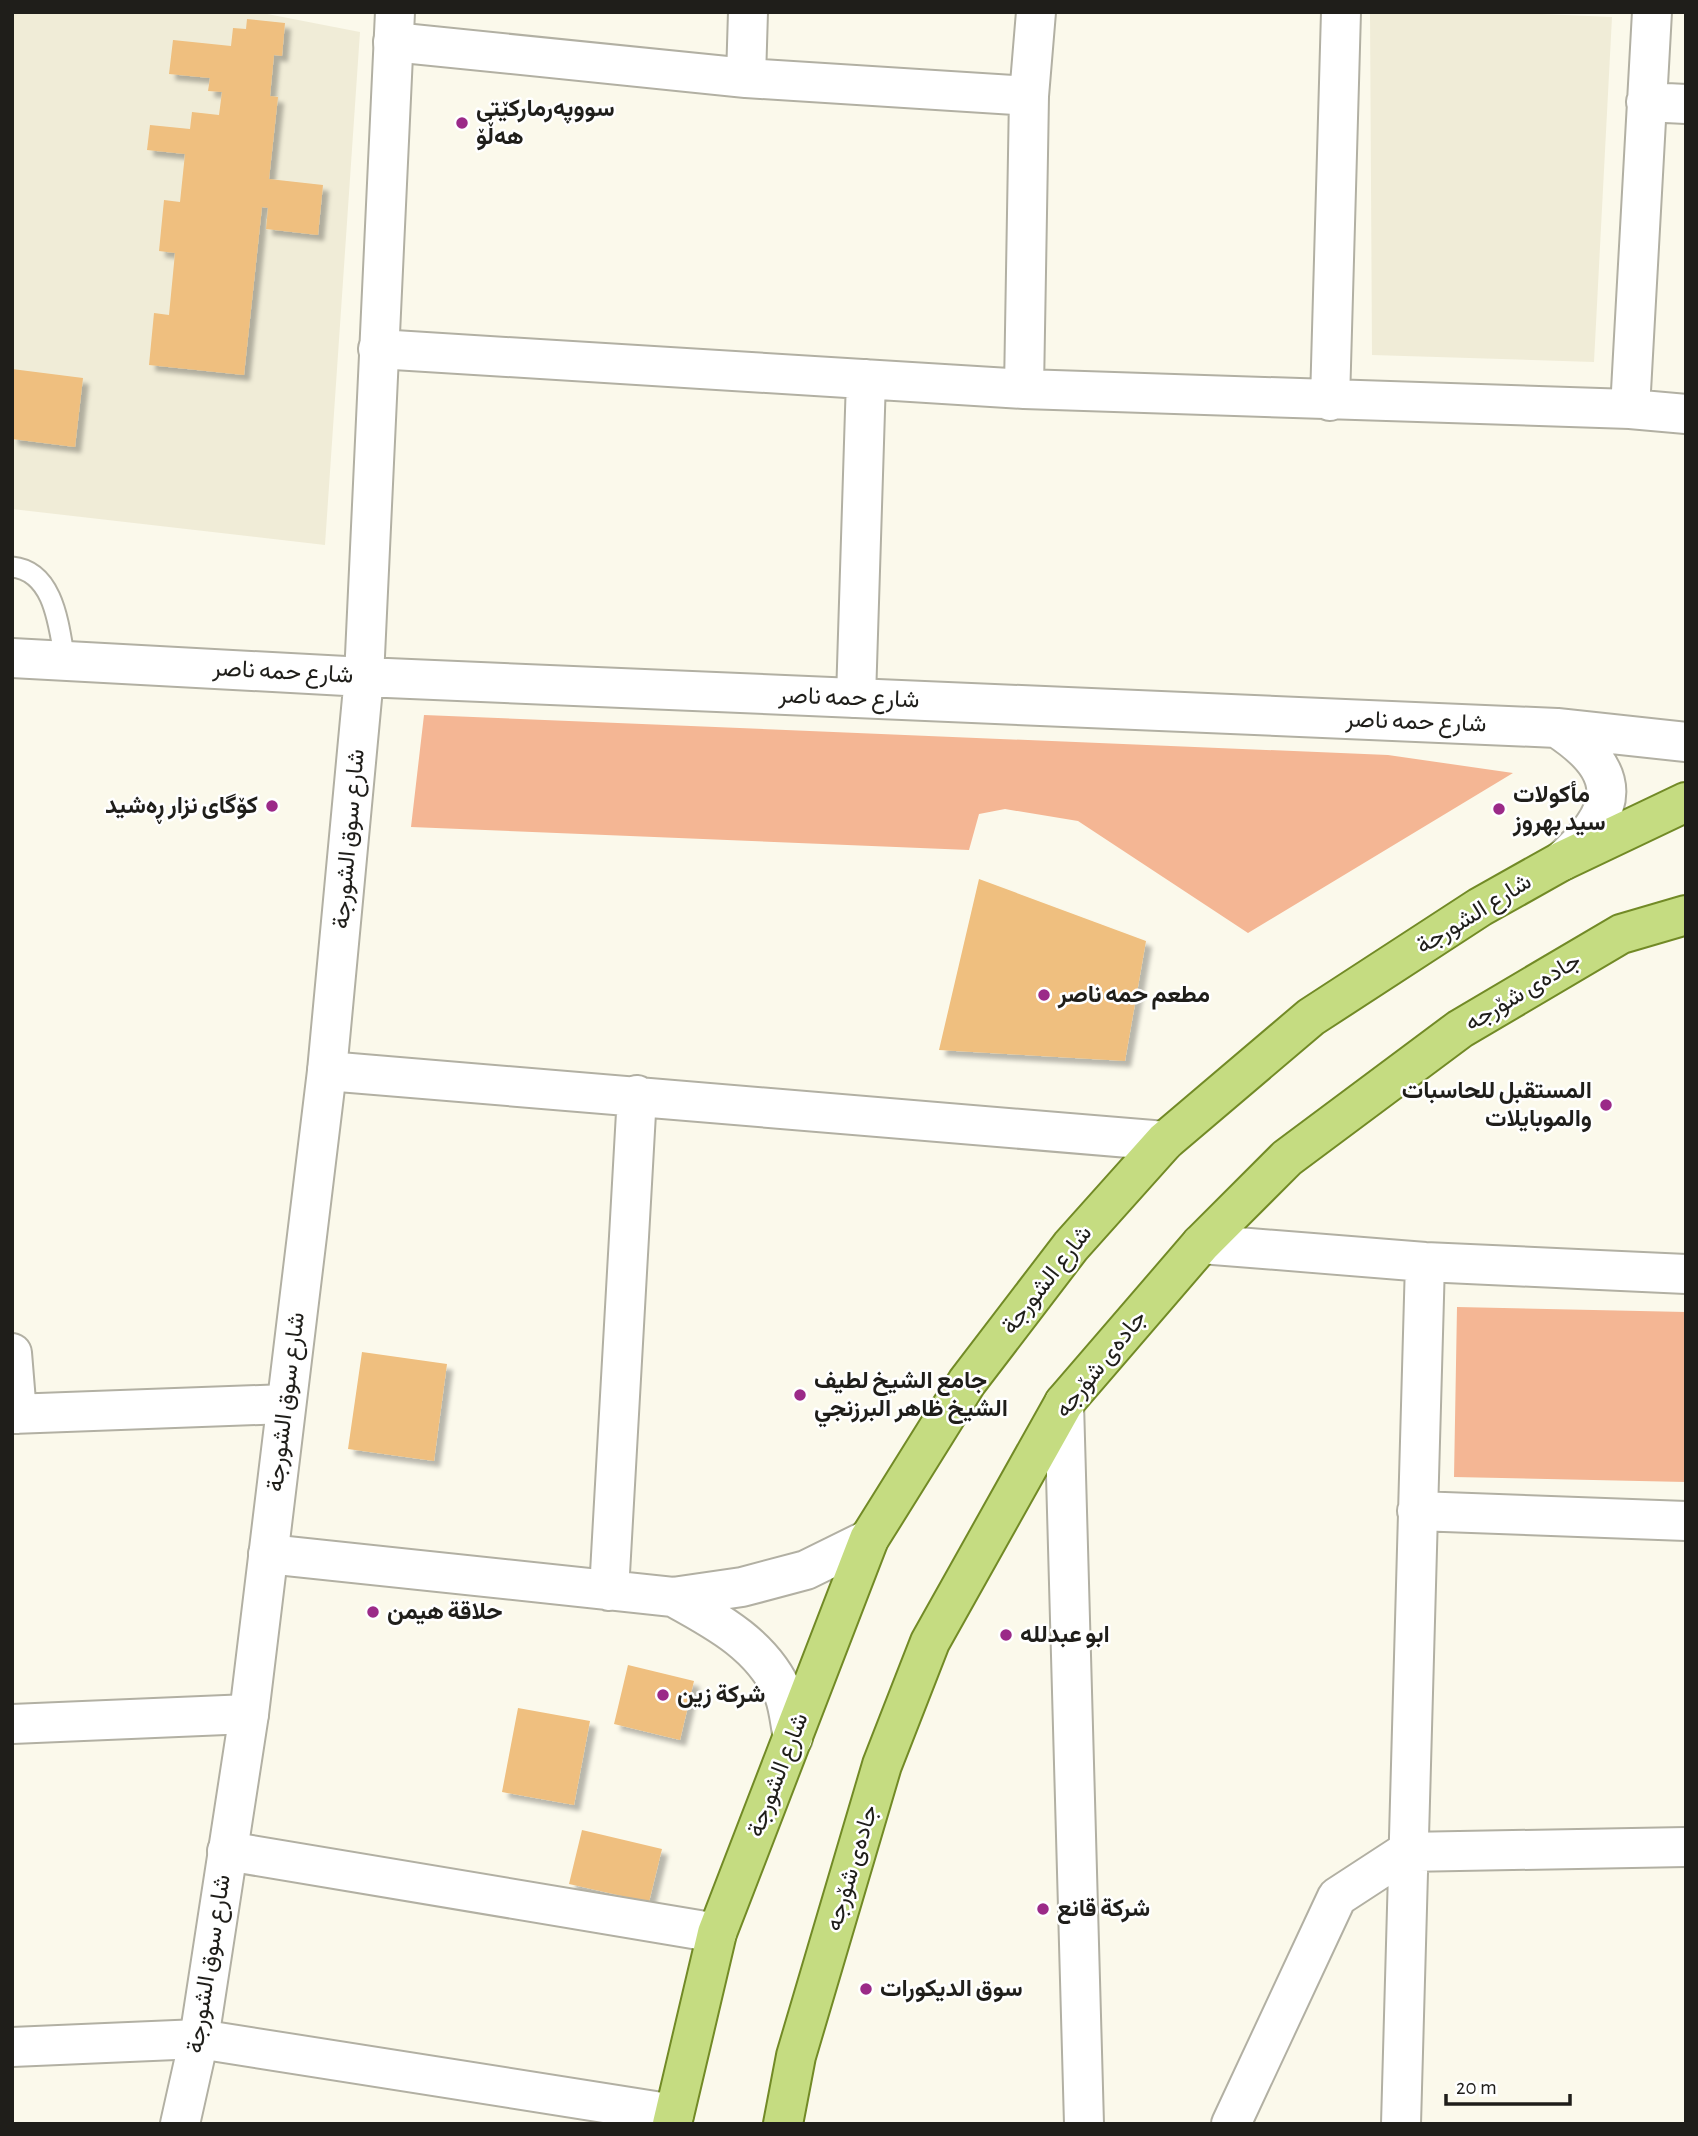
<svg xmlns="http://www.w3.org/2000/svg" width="1698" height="2136" font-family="'Alegreya Sans',Vazirmatn,sans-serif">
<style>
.built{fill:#f0ecd7}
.green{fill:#f4b694}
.building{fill:#efbf7f;filter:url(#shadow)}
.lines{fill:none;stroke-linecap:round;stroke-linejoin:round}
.service-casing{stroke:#b2b0a3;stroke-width:23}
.minor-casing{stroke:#b2b0a3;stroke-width:42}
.tertiary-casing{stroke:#b2b0a3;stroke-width:42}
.primary-casing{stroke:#728a26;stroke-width:42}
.service{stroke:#fff;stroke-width:19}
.minor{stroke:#fff;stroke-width:38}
.tertiary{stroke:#fff;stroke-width:38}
.primary{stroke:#c5dc81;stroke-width:38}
.poi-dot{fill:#9b2a88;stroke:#fff;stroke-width:2.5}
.labels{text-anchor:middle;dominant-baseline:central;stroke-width:5;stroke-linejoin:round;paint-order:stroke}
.poi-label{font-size:24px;font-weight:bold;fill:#1f1e1a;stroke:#fff;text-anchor:start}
.street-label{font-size:24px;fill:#1f1e1a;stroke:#fff}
</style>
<defs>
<filter id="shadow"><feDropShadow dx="6" dy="6" stdDeviation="2" flood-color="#0004"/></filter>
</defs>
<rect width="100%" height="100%" fill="#fbf9eb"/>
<path class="built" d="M12 12H257L360 32 325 545 12 509Z
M1370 12H1497L1612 17 1594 362 1372 355Z"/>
<path class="green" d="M424 715 1388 755 1513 773 1248 933 1078 821 1005 809 979 814 969 850 411 827Z
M1457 1307 1686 1312V1482L1454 1477Z"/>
<path class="building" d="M247 19 285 23 282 56 274 55 270 96 278 97 269 179 323 185 318 235 266 229 268 208 262 207 244 375 149 365 154 313 169 315 175 253 159 251 164 200 180 202 185 154 147 150 150 125 190 129 192 112 219 115 222 92 208 91 210 78 169 74 173 40 231 46 233 28 246 29Z
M12 369 83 378 75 447 12 439Z
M979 879 1146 941 1125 1061 939 1050Z
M362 1352 447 1364 434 1461 348 1449Z
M628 1665 694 1681 680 1740 614 1724Z
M518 1708 590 1721 574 1805 502 1792Z
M582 1830 662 1849 649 1902 569 1884Z"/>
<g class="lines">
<defs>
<path id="service" d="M12 567C55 571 59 628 65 661"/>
<path id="minor" d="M393 42 746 78 1029 96
M746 78 748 12
M1646 102 1686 104
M378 349 1024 389 1630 409 1686 414
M1024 389 1029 96 1036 12
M1330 401 1341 12
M1630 409 1652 12
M856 698 866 379
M327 1071 1165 1141
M1201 1244 1425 1262 1686 1274
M12 1353 17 1414
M1064 1403 1084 2124
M12 1414 286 1404
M1417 1511 1686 1521
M268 1554 673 1597 742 1587 806 1570 869 1539
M609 1591 637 1095
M673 1597C717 1621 764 1646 784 1695 789 1708 790 1724 793 1738
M12 1724 249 1714
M227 1851 717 1933
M12 2047 199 2039 674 2114
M1231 2124 1337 1897 1406 1852 1686 1847
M1401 2124 1425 1262"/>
<path id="tertiary" d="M12 658 364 677 1557 728 1686 742
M1557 728C1624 772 1620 809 1562 861
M180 2124 199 2039 249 1714 327 1071 364 677 395 12"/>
<path id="primary" d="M672 2124 717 1933 869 1539 967 1382 1071 1246 1165 1141 1311 1017 1480 907 1562 861 1686 802
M783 2124 796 2056 882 1765 930 1642 1064 1403 1201 1244 1287 1158 1460 1029 1621 934 1686 915"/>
</defs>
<use href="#service" class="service-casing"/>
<use href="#minor" class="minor-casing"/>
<use href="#tertiary" class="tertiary-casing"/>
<use href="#primary" class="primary-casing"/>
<use href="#service" class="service"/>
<use href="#minor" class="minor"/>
<use href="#tertiary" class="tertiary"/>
<use href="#primary" class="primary"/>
</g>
<g class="poi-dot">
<circle cx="462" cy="123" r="7"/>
<circle cx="272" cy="806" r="7"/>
<circle cx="1499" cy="809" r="7"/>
<circle cx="1044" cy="995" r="7"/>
<circle cx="1606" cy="1105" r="7"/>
<circle cx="800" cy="1395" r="7"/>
<circle cx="373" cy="1612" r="7"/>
<circle cx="1006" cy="1635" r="7"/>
<circle cx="663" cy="1695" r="7"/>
<circle cx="1043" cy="1909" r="7"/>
<circle cx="866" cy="1989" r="7"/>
</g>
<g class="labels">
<g class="poi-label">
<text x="476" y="109">سووپەرمارکێتی<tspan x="476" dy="28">هەڵۆ</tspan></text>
<text x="1513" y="795">مأكولات<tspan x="1513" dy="28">سيد بهروز</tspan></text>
<text x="258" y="806" text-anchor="end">کۆگای نزار ڕەشید</text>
<text x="1058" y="995">مطعم حمه ناصر</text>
<text x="1592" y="1091" text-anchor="end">المستقبل للحاسبات<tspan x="1592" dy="28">والموبايلات</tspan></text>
<text x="814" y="1381">جامع الشيخ لطيف<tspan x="814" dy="28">الشيخ ظاهر البرزنجي</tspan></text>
<text x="387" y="1612">حلاقة هيمن</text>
<text x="1020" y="1635">ابو عبدلله</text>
<text x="677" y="1695">شركة زين</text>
<text x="1057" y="1909">شركة قانع</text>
<text x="880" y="1989">سوق الديكورات</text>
</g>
<g class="street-label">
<text transform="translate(283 672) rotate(3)">شارع حمه ناصر</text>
<text transform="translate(849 698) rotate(2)">شارع حمه ناصر</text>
<text transform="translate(1416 722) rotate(2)">شارع حمه ناصر</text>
<text transform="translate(349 839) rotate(-85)">شارع سوق الشورجة</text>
<text transform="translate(1474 914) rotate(-32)">شارع الشورجة</text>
<text transform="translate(1523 992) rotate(-31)">جادەی شۆرجە</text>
<text transform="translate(1047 1280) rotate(-52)">شارع الشورجة</text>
<text transform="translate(1101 1364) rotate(-51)">جادەی شۆرجە</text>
<text transform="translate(286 1402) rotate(-83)">شارع سوق الشورجة</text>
<text transform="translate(778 1775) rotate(-69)">شارع الشورجة</text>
<text transform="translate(852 1868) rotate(-73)">جادەی شۆرجە</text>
<text transform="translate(209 1964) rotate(-81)">شارع سوق الشورجة</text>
</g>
</g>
<rect width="1698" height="2136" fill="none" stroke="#1f1e1a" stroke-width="28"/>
<path d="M1446 2094v10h124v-10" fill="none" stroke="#1f1e1a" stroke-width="3.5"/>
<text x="1456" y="2094" font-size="21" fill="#1f1e1a" stroke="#ffffff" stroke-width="5" paint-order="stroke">20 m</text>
</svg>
